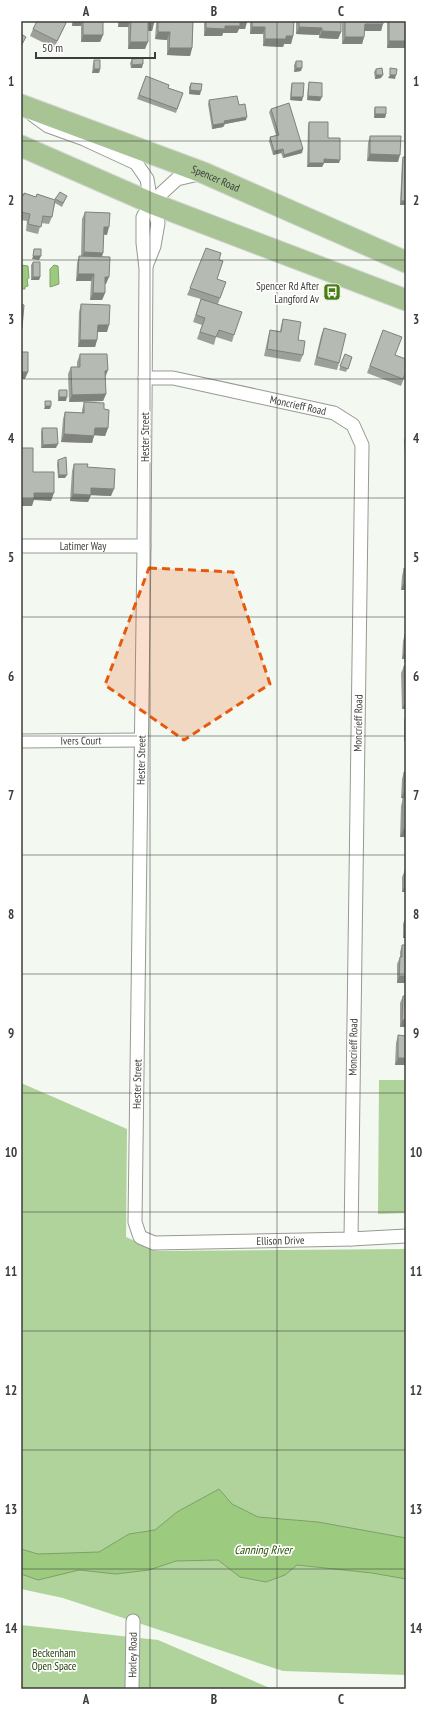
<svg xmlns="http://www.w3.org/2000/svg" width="427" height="1710" font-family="'PT Sans Narrow',sans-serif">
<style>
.green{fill:#b0d29b}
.water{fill:#9cca7f;stroke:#7fa06a}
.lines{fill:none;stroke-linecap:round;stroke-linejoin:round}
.street-casing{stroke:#959a93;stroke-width:15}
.primary-casing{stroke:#d4d5d4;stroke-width:23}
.street{stroke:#fff;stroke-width:13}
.primary{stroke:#a8c495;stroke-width:21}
.wall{fill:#9ca099}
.shaded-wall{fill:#7f827d}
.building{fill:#b5bab2;stroke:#7f827d}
.marked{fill:#e8590c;fill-opacity:0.2;stroke:#e8590c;stroke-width:3;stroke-dasharray:8 5;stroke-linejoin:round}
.grid{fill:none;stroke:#3c3e3a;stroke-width:1;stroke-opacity:0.55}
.labels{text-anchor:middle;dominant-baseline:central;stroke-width:3.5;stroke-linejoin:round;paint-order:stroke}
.street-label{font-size:11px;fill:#3c3e3a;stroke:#fff}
.poi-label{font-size:11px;fill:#3c3e3a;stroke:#fff;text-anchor:end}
.park-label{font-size:11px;fill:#1d3903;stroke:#fff}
.water-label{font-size:12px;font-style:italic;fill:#2a5200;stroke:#fff}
.neatline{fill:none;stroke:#3c3e3a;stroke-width:1.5}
.grid-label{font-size:13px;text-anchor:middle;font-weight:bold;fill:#3c3e3a}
</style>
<rect width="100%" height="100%" fill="#f3f8f0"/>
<path class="green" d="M379 1080H406V1213L378 1214Z
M21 1083 127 1129 126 1237 157 1251 406 1249V1675L283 1671 63 1598 21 1589Z
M21 1625 158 1640 272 1689H21Z"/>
<path class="water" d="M21 265 28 266 29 278 27 279 28 286 25 287V289H22L21 286Z
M54 265 58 266 59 284 50 287V269Z
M219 1489 232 1504 258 1517 318 1522 406 1538V1579L372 1573 297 1565 285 1575 266 1582 240 1577 218 1560 176 1561 149 1570 116 1574 79 1570 38 1580 21 1574V1549L38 1554 99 1552 129 1534 155 1530 177 1512Z"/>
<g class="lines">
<defs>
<g id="street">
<path d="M33 115 48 126 84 139 136 163 147 179 151 203 158 223 154 246 146 266"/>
<path id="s1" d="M203 173 177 179 151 203 143 217V243L146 268 144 546 135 1222 140 1237 154 1243 351 1239 406 1236"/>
<path id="s2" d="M145 378H173L334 413 353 425 362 445 351 1239"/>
<path id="s3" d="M21 546H144"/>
<path id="s4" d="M21 741 141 740"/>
<path id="s5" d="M132 1689 133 1621"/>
</g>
<g id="primary">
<path id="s6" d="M21 105 204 173 406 262"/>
<path d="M21 146 151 203 406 300"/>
</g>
</defs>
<use href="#street" class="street-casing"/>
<use href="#primary" class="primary-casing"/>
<use href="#street" class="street"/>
<use href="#primary" class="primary"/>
</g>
<path class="wall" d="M35 21H64L63 22 66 23 63 30 54 48 30 36 33 29 37 22Z
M72 21H103V35L100 42H81V26H72Z
M118 21H154L152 31H148L145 49H128V27H118Z
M157 21H193L192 48 190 56 167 55V40L155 39 156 24Z
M204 21H247L245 29H239L237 33H223L222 36H204Z
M250 21H294L293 36 291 44H284L283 47 263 46V34H250Z
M296 21H341V32L338 39 319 38V35L296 34Z
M342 21H383L381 31H364V37L362 44H342Z
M387 21H406V48H387Z
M132 59 142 68H131L130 63Z
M94 60 100 69 99 73H92L93 64Z
M296 61 301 71 294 72V65Z
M376 69 381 78 375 79 374 72Z
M146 76 168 88 183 93 176 113 137 99Z
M309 82 320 101 307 100 308 86Z
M191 83 200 95 189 94V87Z
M292 83 302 101 290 100 291 86Z
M209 100 239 105 246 120 225 124 223 127 212 129 208 104Z
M375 107 386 114 385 118H374V110Z
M271 109 302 153 283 158 281 153 273 155 269 141 270 137 276 135 269 112Z
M309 122 328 138 339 163H324L322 167H307L308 125Z
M370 136 398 162 367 161 368 143Z
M403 157 406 205H400L402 161Z
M24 193 36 197 37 194 55 200V199L67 196 62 207 55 203 52 217 49 224 41 223 38 234 26 231 27 221 21 220V195H23Z
M85 212 107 235 104 234 102 257 106 284H105V293L102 300H90L91 281H76L77 263 79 256H81L82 219Z
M219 260 217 279 226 282 218 304 234 335 232 342 216 337 214 345 197 339 202 325 193 322 201 299 187 295 190 288Z
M33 262 40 277 39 280H31V265Z
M81 304 107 332H97V340L95 347H78L79 312Z
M283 319 298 340 303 355 300 362 264 356 268 337 270 330 280 331 281 326Z
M324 328 339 363 337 370 314 365 321 336Z
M383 330 395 355 406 373 401 386 367 373Z
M80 354 106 394 103 401 69 402 68 374 71 367H77V362Z
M345 354 352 357 346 372 339 370Z
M59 390 66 401H58V394Z
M84 402 104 409 108 428 105 436 94 435 92 443 61 442 63 419 65 412 82 413V410Z
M42 428 56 448H41V432Z
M406 434V474L404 440Z
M58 460 65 478H58L57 464Z
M74 464 87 467 111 496 91 495 88 502 70 501 72 471Z
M404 568 406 590H401L402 576Z
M405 634H406V709H402L401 673 406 662H404V659H402L403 641Z
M406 715V741H404V720Z
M406 766V798H401L402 779 404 772H405Z
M403 798 406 837H400L401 806Z
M405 870H406V892H402V877Z
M406 916V938H403V924Z
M402 945H406V983H397V964L400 957V952Z
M403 996H406V1027H400V1003Z
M398 1035 406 1036V1065H395L396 1043Z"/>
<path class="shaded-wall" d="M74 21H83L81 26H72Z
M120 21H130L128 27H118Z
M240 22H247L245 29H239L237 33H223L222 36H204L206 28 225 26Z
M148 23H154L152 31 145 30Z
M365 24H383L381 31H362Z
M252 27H265L263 34H250Z
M299 27 322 28 319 35 296 34Z
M322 31 341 32 338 39 319 38Z
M158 32H170L167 40 155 39Z
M83 35H103L100 42H81Z
M286 36H293L291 44H284L283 47 263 46 265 39Z
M345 37H364L362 44H342Z
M389 41H406V48H387Z
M130 42H148L145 49H128Z
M169 48H192L190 56 167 55Z
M143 64 142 68H131L132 65Z
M296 68H302L301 71 294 72Z
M94 69H100L99 73H92Z
M376 75H383L381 78 375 79Z
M390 75H396L395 79 388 78Z
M190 90 201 91 200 95 189 94Z
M308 96 322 97 320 101 307 100Z
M291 97H303L302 101 290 100Z
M375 114H386L385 118H374Z
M247 117 246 120 225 124 223 127 212 129 213 125 224 121Z
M283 149 281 153 273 155 274 151Z
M303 149 302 153 283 158 284 155Z
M370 154 400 155 398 162 367 161Z
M324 159 340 160 339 163H322Z
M309 163H324L322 167H307Z
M401 201H406V205H400Z
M104 227H109L107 235 101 234Z
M84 252 103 253 101 260 81 259Z
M33 256H41L39 260 32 259Z
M78 274H94L91 281H76Z
M33 277H40L39 280H31Z
M105 277H109L106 284H103Z
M93 293H105L102 300H90Z
M98 325H109L107 332H95Z
M80 340H97L95 347H78Z
M108 370 105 378V371Z
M21 372H28L25 379H21Z
M106 394 103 401 69 402 72 395Z
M59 397H67L66 401H58Z
M45 406H51L50 409H44Z
M95 428H108L105 436 92 435Z
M64 434 94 436 92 443 61 442Z
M58 444 56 448H41L43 445Z
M59 475H67L65 478H58Z
M91 488 114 489 111 496 89 495Z
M34 493H54L51 501 34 500 32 506H21V499Z
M73 494 91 495 88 502 70 501Z
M404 582H406V590H401Z
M404 652H406V655L404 659H402Z
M405 702H406V709H402Z
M406 735V741H404Z
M404 791H406V798H401Z
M403 829 406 830V837H400Z
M405 885H406V892H402Z
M405 931H406V938H403Z
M399 976H406V983H397Z
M402 1020H406V1027H400Z
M398 1058H406V1065H395Z"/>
<path class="building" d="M37 21H62L66 23 57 41 33 29Z
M83 21H103V35H83Z
M131 21H154V23H148V42H130Z
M158 21H193L192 48H169L170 32H158Z
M206 21H247V22H240V26H225V29L206 28Z
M252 21H294L293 36H286V39H265V27H252Z
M299 21H341V32L322 31V28L299 27Z
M345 21H383V24H365L364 37H345Z
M389 21H406V41H389Z
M21 34 26 37 21 46Z
M143 58V64L132 65V59Z
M94 60H100V69H94Z
M296 61H302V68H296Z
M382 68 383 75H376V69Z
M390 68 397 69 396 75H390Z
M146 76 169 85 168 88 183 93 177 109 139 95Z
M309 82 322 83V97L308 96Z
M191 83 202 84 201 91 190 90Z
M292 83H304L303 97H291Z
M237 96 239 105 245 104 247 117 224 121 225 123 213 125 209 100Z
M289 103 303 149 284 155 283 149 274 151 270 137 279 135 271 109Z
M375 107H386V114H375Z
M309 122H328V138H340V160L324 159V163H309Z
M370 136H401L400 155 370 154Z
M403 157H406V201H401Z
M60 192 67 196 63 203 55 199Z
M24 193 36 197 37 194 55 200 52 217 43 216 41 227 28 224 30 214 21 212V195H24Z
M85 212 110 213 109 227H104L103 253 84 252Z
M206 248 221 253 219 260 223 261 217 279 226 282 220 298 190 288Z
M34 249H41V256H33Z
M79 256 110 257 109 277H105V293H93L94 274H78Z
M33 262H40V277H33Z
M201 299 242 312 234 335 219 330 216 337 200 332 205 318 196 315Z
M21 304 24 305 22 328H21Z
M81 304 110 305 109 325H98L97 340H80Z
M283 319 301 322 298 340 305 341 303 355 267 349 270 330 281 332Z
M324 328 346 334 339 363 317 357Z
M383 330 402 337 395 355 406 359V372L403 379 370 366Z
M21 352H28V372H21Z
M80 354H107L108 370 105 371 106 394 72 395 71 367H80Z
M345 354 352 357 348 369 340 366Z
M59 390H67V397H59Z
M45 401H51V406H45Z
M84 402 104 403V409L109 410 108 428H95L94 436 64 434 65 412 84 413Z
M42 428H57L58 444 43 445Z
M21 448H33V472H54V493H34V499H21Z
M66 457 67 475H59L58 460Z
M74 464H88L87 467 115 469 114 489 91 488V495L73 494Z
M404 568H406V582H404Z
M405 634H406V652H404Z
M404 666H406V702H405Z
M404 772H406V791H404Z
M403 798 406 799V830L403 829Z
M405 870H406V885H405Z
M406 916V931H405Z
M402 945H406V976H399L400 957H402Z
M403 996H406V1020H402Z
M398 1035 406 1036V1058H398Z"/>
<path class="marked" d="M149 568 233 572 270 684 184 740 105 685Z"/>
<path class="grid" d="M150 21V1689M277 21V1689M21 141H406M21 260H406M21 379H406M21 498H406M21 617H406M21 736H406M21 855H406M21 974H406M21 1093H406M21 1212H406M21 1331H406M21 1450H406M21 1569H406"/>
<defs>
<symbol id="bus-square" viewBox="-11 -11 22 22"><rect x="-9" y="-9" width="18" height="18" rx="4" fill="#477d12" stroke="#fff"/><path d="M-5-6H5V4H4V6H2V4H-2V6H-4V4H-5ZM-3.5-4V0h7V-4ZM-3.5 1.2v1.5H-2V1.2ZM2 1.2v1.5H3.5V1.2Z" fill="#fff"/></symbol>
</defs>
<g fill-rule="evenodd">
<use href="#bus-square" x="322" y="282" width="20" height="20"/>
</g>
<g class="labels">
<g class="street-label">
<text stroke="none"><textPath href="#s6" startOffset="208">Spencer Road</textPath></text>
<text stroke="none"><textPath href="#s2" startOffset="156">Moncrieff Road</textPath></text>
<text transform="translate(145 437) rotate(-90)">Hester Street</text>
<text stroke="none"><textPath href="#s3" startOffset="62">Latimer Way</textPath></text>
<text transform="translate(358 723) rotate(-89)">Moncrieff Road</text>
<text stroke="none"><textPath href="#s4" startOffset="60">Ivers Court</textPath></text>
<text transform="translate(141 760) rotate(-89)">Hester Street</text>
<text transform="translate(353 1047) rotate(-89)">Moncrieff Road</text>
<text transform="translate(137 1084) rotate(-89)">Hester Street</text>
<text stroke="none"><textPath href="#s1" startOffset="1241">Ellison Drive</textPath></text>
<text stroke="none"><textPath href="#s5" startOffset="34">Horley Road</textPath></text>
</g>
<g class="poi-label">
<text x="319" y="286">Spencer Rd After<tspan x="319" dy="13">Langford Av</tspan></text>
</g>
<g class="park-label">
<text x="54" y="1653">Beckenham<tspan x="54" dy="13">Open Space</tspan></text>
</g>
<g class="water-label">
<text x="263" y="1549">Canning River</text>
</g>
</g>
<rect width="427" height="1710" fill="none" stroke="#ffffff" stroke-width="44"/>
<path d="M36 52v6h119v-6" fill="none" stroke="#3c3e3a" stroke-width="2"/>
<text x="42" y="52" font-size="12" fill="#3c3e3a" stroke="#ffffff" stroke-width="3" paint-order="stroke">50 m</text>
<rect x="22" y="22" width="383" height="1666" class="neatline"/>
<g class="grid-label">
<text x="86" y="16">A</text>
<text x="214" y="16">B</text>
<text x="341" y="16">C</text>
<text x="11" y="86">1</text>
<text x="416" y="86">1</text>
<text x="11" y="205">2</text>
<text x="416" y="205">2</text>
<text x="11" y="324">3</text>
<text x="416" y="324">3</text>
<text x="11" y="443">4</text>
<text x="416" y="443">4</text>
<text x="11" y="562">5</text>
<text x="416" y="562">5</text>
<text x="11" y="681">6</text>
<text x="416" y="681">6</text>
<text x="11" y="800">7</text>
<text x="416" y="800">7</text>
<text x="11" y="919">8</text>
<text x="416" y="919">8</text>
<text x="11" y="1038">9</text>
<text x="416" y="1038">9</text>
<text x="11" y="1157">10</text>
<text x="416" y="1157">10</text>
<text x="11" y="1276">11</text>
<text x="416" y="1276">11</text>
<text x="11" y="1395">12</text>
<text x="416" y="1395">12</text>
<text x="11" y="1514">13</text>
<text x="416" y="1514">13</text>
<text x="11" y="1633">14</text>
<text x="416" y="1633">14</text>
<text x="86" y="1704">A</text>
<text x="214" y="1704">B</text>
<text x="341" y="1704">C</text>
</g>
</svg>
